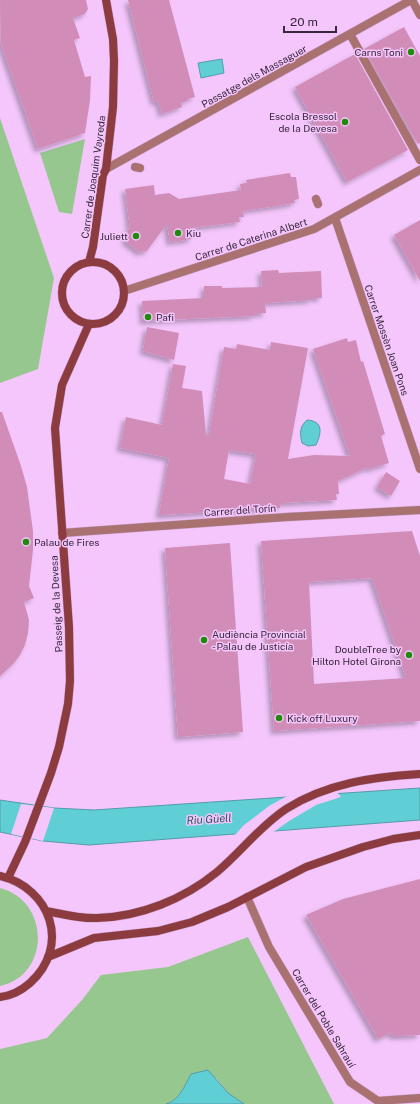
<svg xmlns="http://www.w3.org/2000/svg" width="420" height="1104" font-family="'Public Sans',sans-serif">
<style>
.green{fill:#96c78f}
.water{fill:#60ced5;stroke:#549ca7}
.pier{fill:#f4c6fc}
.building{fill:#d18db8;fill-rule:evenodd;filter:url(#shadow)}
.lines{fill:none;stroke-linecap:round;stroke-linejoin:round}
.street-casing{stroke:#cfa6d6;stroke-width:9}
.secondary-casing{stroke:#cfa6d6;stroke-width:9}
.street{stroke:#a9716f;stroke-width:8}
.secondary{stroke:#8c3c3e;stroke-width:8}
.poi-dot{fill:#1f8b0a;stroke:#f4c6fc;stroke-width:1.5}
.labels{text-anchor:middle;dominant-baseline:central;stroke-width:3;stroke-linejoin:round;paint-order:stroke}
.poi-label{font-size:10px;fill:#39273c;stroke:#f4c6fc;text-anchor:start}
.street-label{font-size:10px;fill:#39273c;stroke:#f4c6fc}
.water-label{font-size:11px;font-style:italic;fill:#28585c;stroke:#f4c6fc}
</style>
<defs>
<filter id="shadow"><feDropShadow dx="-3.5" dy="3.5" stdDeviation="2" flood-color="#0004"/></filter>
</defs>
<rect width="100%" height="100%" fill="#f4c6fc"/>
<path class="green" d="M0 118 54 278 38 369 0 383Z
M85 139 72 214 59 212 40 153Z
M0 888C51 901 50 976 0 986Z
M248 937 334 1104H244L228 1093 216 1078 191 1074C185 1085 179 1101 166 1104H0V1049L47 1038 82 1000 101 975 168 967Z"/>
<path class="water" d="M222 59 224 73 201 78 198 63Z
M307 420C323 421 322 432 316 445L308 446 302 443C300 434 299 427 307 420Z
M420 788V820L89 845 43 841 0 832V800L54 808 94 810Z
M208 1070 228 1093 244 1104H166C179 1101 185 1085 191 1074Z"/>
<path class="pier" d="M337 792 341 797 316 805 289 821 272 833 234 836 244 825 269 806 289 795Z
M21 804 54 808 43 841 11 834Z"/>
<path class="building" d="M0 0H86L88 9 85 14 73 18 80 38 74 40 85 77 91 76 90 100 85 133 38 149 1 44Z
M128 0H169L195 97 187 99V101L181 103 182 107 162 114 158 101 154 102Z
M404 27 420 56V143L418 144 364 49Z
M355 54 408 150 347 182 295 87Z
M290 173 291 177H296L299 199 294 200 295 203 243 211 244 217H239L240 222 190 228 192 239 170 242 167 224 146 252 143 250 141 253 125 241 127 237 124 235 130 228 125 189 154 185 155 195 169 193 179 199 241 190 240 184 247 183 246 180Z
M420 220V281L394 235Z
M278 270 279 273 321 271 322 298H311V300L265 303 266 313 254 314V316L143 321 142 301 204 298V286H222V288L262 287 261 271Z
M147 327 179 333 174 360 143 351Z
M347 338 348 342 356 340 361 362 363 361 385 434 381 436 389 463 369 469V467L338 481 339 494H336L337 500 281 503 280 508 159 515 169 458 120 448 126 417 162 425 173 364 186 366 182 388 202 391 206 435H209L224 347 236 349 237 344 270 350 271 342 308 348 288 459 314 455 350 456 313 349ZM229 450 256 454 250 484 224 479Z
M0 412H2L21 466 27 487 33 531V550L29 586 34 598 24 602 29 620 28 633 25 645 20 655 14 663 0 676Z
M386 472 400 481 391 496 377 487Z
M412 531 420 556V721L274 731 261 541ZM372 578 406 678 314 684 309 582Z
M230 543 243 732 178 737 165 548Z
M420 879V1035L395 1036 390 1033 378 1039 306 915 343 899Z"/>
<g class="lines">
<defs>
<path id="street" d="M412 0 420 15
M350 34 420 160
M135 167 140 168
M106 169 411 0
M316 199 318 204
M335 218 420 469
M124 291 314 229 420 170
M62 533 287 517 420 510
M247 897 269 947 350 1082 378 1101 420 1098"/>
<path id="secondary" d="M62 293a31 31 0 1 1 62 0a31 31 0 1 1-62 0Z
M89 262 93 247 103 175 106 169 113 107 114 61 113 39 106 0
M0 876C51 888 71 946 30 983 22 990 11 996 0 997
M8 878 25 842 51 773 59 747 68 704 70 681 69 627 55 428 62 385 89 324
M46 911C63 914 80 919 97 918 140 917 184 899 217 872 241 852 260 826 286 809 327 783 373 777 420 774
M48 957 94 938 158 931 192 922 228 907 306 867 363 847 393 839 420 835"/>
</defs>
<use href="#street" class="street-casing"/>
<use href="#secondary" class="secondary-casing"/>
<use href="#street" class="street"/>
<use href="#secondary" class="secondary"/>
</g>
<g class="poi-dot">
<circle cx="411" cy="52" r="4"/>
<circle cx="345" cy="122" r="4"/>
<circle cx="178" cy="233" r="4"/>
<circle cx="136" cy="236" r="4"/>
<circle cx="148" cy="317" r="4"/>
<circle cx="26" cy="542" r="4"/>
<circle cx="204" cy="640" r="4"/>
<circle cx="409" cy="655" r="4"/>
<circle cx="279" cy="718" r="4"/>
</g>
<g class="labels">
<g class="poi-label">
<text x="403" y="52" text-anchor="end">Carns Toni</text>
<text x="337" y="116" text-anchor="end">Escola Bressol<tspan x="337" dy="12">de la Devesa</tspan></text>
<text x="186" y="233">Kiu</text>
<text x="128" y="236" text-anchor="end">Juliett</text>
<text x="156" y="317">Pafi</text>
<text x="34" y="542">Palau de Fires</text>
<text x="212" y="634">Audiència Provincial<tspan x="212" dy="12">- Palau de Justicía</tspan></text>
<text x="401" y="649" text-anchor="end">DoubleTree by<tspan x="401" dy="12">Hilton Hotel Girona</tspan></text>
<text x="287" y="718">Kick off Luxury</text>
</g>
<g class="street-label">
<text transform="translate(254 76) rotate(-29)">Passatge dels Massaguer</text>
<text transform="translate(93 177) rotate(-82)">Carrer de Joaquim Vayreda</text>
<text transform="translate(251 239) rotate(-18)">Carrer de Caterina Albert</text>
<text transform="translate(387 340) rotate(71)">Carrer Mossèn Joan Pons</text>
<text transform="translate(240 510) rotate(-4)">Carrer del Torín</text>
<text transform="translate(56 604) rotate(-93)">Passeig de la Devesa</text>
<text transform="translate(324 1018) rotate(59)">Carrer del Poble Sahrauí</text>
</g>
<g class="water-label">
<text transform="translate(209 819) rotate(-4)">Riu Güell</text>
</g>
</g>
<path d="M284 26v6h52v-6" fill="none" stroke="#39273c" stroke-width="2"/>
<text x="290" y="26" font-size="12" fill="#39273c" stroke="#f4c6fc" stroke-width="3" paint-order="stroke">20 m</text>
</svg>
